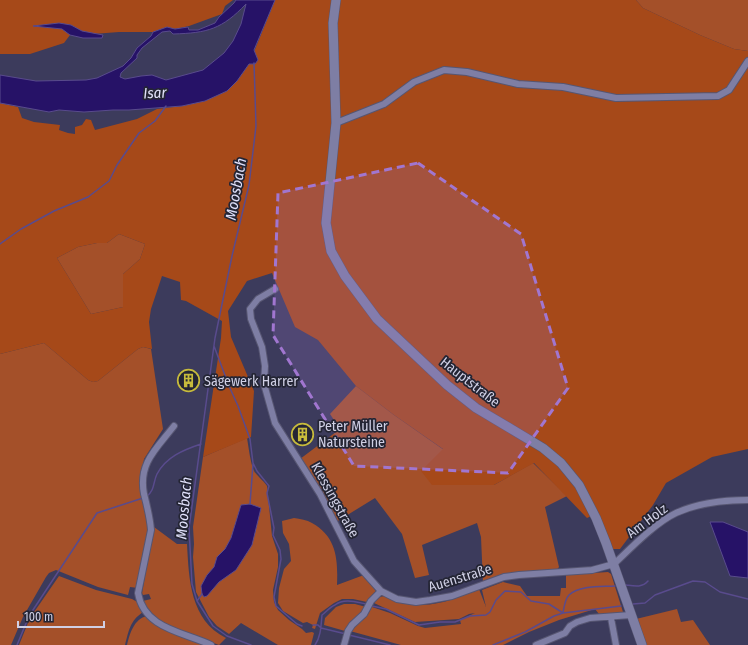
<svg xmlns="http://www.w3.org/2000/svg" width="748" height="645" font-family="'Fira Sans Condensed',sans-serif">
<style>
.green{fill:#a45029}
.forest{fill:#a64919;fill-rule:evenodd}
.water{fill:#261267;stroke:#594b8d;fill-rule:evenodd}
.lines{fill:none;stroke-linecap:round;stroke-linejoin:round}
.stream{stroke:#594b8d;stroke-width:1.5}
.street-casing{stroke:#575672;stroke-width:8}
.secondary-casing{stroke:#575672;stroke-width:10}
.street{stroke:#7e7ea4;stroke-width:6}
.secondary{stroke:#7e7ea4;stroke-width:9}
.marked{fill:#a176d0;fill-opacity:0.2;stroke:#a176d0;stroke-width:3;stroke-dasharray:8 5;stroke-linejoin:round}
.labels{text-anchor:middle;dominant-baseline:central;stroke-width:3.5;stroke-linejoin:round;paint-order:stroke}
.poi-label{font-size:14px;fill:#d0d0e5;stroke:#242534;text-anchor:start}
.street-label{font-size:14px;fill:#d0d0e5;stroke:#242534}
.water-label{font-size:15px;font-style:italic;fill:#e0e1fa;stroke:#242534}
</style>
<rect width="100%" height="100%" fill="#3c3b5c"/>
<path class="green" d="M636 0H748V51L734 49 700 35 643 8Z
M119 234 145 244 140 259 123 274V307L91 314 57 258 78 247 97 243H107Z
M44 343 88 380 93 382 98 381 138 349 143 347 151 349 163 429 144 459 141 480V490L140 491 149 528 138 588 130 587 128 595 98 587 56 570 49 573 46 577 23 617 11 645H0V354Z
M356 386 394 415 494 485 533 463 567 496 545 507 559 567 556 571 483 583 481 537 477 523 422 545 429 575 415 578 402 534 375 498 336 522 300 459 340 429 330 414Z
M247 438C249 449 250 461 254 471 257 476 263 480 267 486L272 536 278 554V567L273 590 274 602 278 610 289 620 302 629 306 633 312 632 314 633 311 645H278L241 623 229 634 217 626 209 617 196 592 193 557 194 544 193 527 203 457Z
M294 518C300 519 307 520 312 523 337 537 338 560 337 585L364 575 376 591 367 602 353 599H342L334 603 320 613 315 629 312 628 313 625 307 622 303 623 283 611 278 603 279 588 284 569 291 561 289 544 283 533 282 521Z
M154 527 177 544H187C189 579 190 620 226 638L219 645 160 623 150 614 143 601 151 599 149 594 143 595 142 593Z
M608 572 611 574 623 612 622 613 599 614 595 609 559 620 529 632 503 645H401L350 631 367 615 372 607 390 613 418 626 425 628 461 624 460 620 475 613 469 614 459 619 415 622 374 603C382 588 400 602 413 604 434 608 460 597 479 589L486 607 482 590 503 582 520 586 527 596H560L561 588H566V575Z
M59 576 96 590 132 599 139 603 143 612C130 621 129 630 125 645H19L30 618Z
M344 604H355L366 607 345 631 324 625 325 618 336 607Z
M677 609 681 622 693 620 710 645H646L636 619Z
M147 616 209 645H127C130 633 134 619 147 616Z"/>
<path class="forest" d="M0 0H233L225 6 222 14 189 26 175 29 167 27 153 32H119L93 34 82 31 71 25 59 23 35 26 62 29 70 35 64 43 30 54H0Z
M275 0H636L643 8 700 35 734 49 748 51V449L712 457 666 483 653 505 620 549H612L598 513 587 518 534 463 494 485H432L421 471 443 449 394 415 356 386 318 340 295 327 272 273 247 281 228 311 231 337 254 391 251 437 203 457 221 338 222 321 186 301 181 300 180 282 162 276 151 309 149 322 152 349 143 347 138 349 98 381 93 382 88 380 44 343 0 354V103L18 107 22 118 34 122 60 125 59 130 68 133 75 134V127L82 125 86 119 91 120 95 130 137 119 157 109 182 106 205 101 237 81 249 64ZM119 234 145 244 140 259 123 274V307L91 314 57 258 78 247 97 243H107Z"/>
<path class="water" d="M236 0H275L254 50 258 60 255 64H249L237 81 227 91 205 101 182 106 129 110H113L84 112 59 110 49 112 0 103V75L36 81 86 80 97 78 123 66 131 58 137 48 151 36 153 32 167 27 175 29 188 27 189 30H198L215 23 219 17 234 3ZM246 4 241 24 233 41 224 53 203 70 166 80 152 75 141 76 125 79 120 77 121 73 137 58V55L142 48 162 32 170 31 173 34C208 33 222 29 246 4Z
M59 23 71 25 82 31 103 35 102 38H83L70 35 62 29 33 26Z
M250 504 261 508 252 545 236 570 219 582 207 596 204 597 202 594 201 586 207 575 214 567 217 557 225 549 231 538 241 505Z
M710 522H723L748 532V578L730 576Z"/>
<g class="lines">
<path class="stream" d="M0 244 21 229 54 211 88 197 109 181 117 165 139 133 155 121 166 106
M214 346 229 386 238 406 250 439 253 463 257 471 269 486 267 493 274 528 273 535 280 550 281 559 274 597 276 606 297 624 302 626
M147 496C155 490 153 482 157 474 166 457 183 450 201 444
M250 504 253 464
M626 585C634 586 642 588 648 581
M197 601 202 594
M633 604 645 603 655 595 693 581 705 582 720 592 748 599
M372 606 386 609 419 625 440 622H455L470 616 486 615 490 612 496 600 505 591 521 592 531 601 549 604 563 613 621 606
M313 625H318L321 628 346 634
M349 635 390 645
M17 645 29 616 97 513 143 498
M251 645 227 636 213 626 197 601 192 584 189 528 215 338 232 256 249 185 256 126 254 63
M315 645C321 637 321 625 322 615 326 612 330 607 335 605 344 598 356 602 366 604
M493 645 525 632 554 616 563 613C564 607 565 599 569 595 580 585 602 587 615 586"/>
<defs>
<path id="street" d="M336 123 384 104 414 82 444 70 467 72 518 84 563 87 616 98 718 96 729 90 748 61
M275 289 258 299 250 309 251 319 262 347 265 366 264 384 275 423 320 494 354 561 381 591 397 599 416 602 430 600 452 596 504 577 519 575 592 570 614 564C631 548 655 523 676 513 698 503 724 500 748 500
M174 426C157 448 138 463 144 494 147 506 150 517 151 530L138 593C144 629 184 632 211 645
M611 618 616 645
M344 645 348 631 352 625 364 614 371 601 381 591
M536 645 565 633 570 626 577 622 590 618 631 615"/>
<path id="secondary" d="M336 0 333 23 336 123 326 223 331 251 345 276 377 319 447 385 476 408 543 448 561 463 579 485 596 518 606 543 642 645"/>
</defs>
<use href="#street" class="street-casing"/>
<use href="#secondary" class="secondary-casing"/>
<use href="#street" class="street"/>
<use href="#secondary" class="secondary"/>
</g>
<path class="marked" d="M418 163 521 234 568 388 508 473 354 466 273 335 278 193Z"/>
<defs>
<symbol id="building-ring" viewBox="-11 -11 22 22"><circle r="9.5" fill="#242534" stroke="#c7bb3c" stroke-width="1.5"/><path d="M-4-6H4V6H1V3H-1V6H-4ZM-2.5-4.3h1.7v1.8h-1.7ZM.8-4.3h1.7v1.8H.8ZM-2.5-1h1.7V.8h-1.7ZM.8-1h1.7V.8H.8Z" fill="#c7bb3c"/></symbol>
</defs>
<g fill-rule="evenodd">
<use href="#building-ring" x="176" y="368" width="25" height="25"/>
<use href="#building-ring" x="290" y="422" width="25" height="25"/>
</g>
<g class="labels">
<g class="poi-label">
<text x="204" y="381">Sägewerk Harrer</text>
<text x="318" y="426">Peter Müller<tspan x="318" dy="16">Natursteine</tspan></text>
</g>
<g class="street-label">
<text transform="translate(470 382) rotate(38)">Hauptstraße</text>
<text transform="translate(335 500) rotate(61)">Klessingstraße</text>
<text transform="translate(647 521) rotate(-37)">Am Holz</text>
<text transform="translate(460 578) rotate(-17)">Auenstraße</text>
</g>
<g class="water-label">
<text transform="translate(155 93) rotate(-2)">Isar</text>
<text transform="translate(236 189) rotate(-80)">Moosbach</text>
<text transform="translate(184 508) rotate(-85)">Moosbach</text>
</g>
</g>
<path d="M18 621v6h86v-6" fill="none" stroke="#d0d0e5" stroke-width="2"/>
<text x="24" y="621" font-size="12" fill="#d0d0e5" stroke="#242534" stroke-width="3" paint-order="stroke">100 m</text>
</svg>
